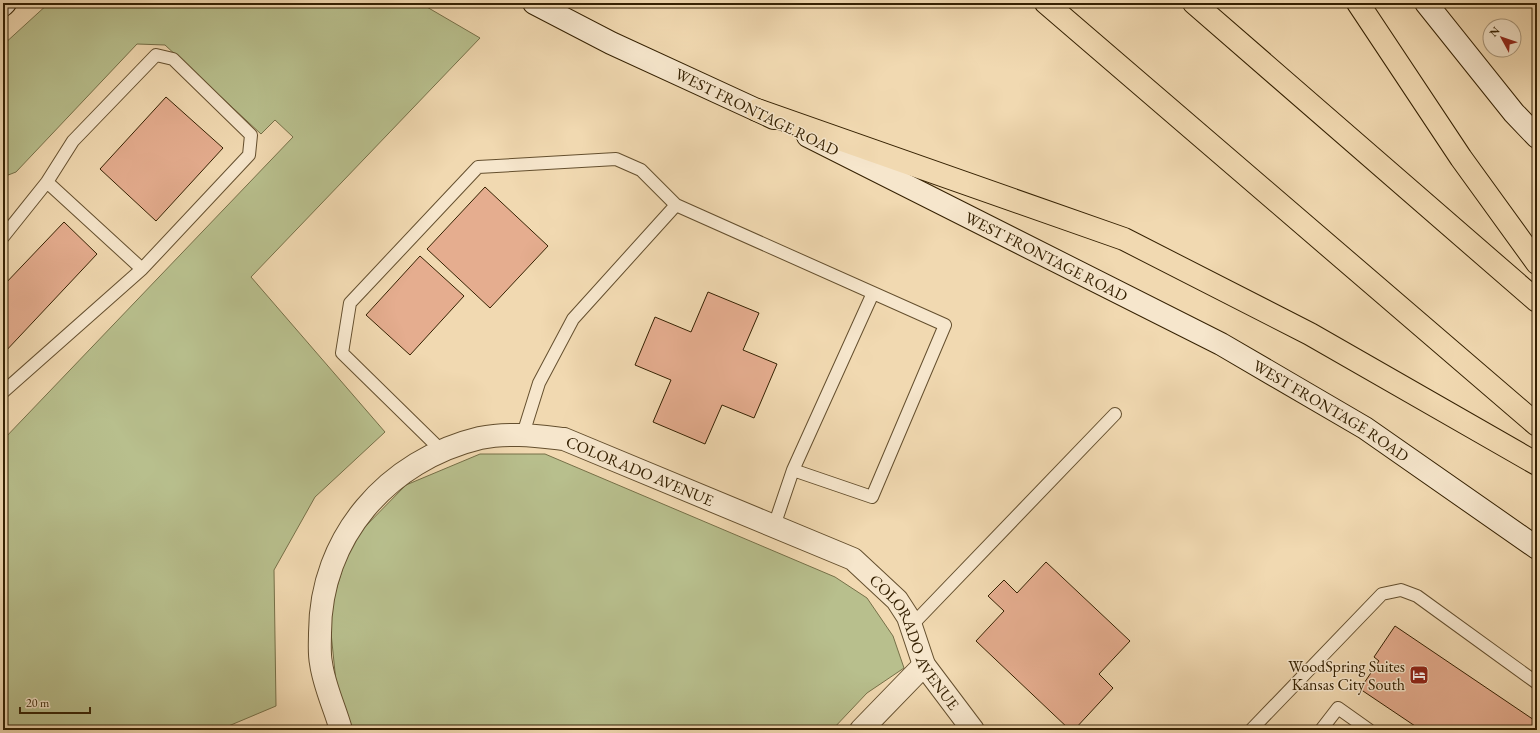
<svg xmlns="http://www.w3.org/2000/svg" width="1540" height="733" font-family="'EB Garamond',serif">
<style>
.green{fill:#b8bf8d;stroke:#767048}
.building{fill:#e5ad8f;stroke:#352102}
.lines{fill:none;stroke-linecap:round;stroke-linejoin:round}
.lane-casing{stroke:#644f2e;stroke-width:14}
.street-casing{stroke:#644f2e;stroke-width:24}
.secondary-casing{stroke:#352102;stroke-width:24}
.highway-casing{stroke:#352102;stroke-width:24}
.lane{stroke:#f6e6cc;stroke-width:12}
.street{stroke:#f6e6cc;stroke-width:22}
.secondary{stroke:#f6e6cc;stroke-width:22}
.highway{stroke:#f1d9b1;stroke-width:22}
.labels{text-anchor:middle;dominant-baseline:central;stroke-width:3;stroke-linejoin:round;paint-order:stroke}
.street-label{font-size:16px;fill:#352102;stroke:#f6e6cc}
.poi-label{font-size:16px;fill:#352102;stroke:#f6e6cc;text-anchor:end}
</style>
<rect width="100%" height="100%" fill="#f1d9b1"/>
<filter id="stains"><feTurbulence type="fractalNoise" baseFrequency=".005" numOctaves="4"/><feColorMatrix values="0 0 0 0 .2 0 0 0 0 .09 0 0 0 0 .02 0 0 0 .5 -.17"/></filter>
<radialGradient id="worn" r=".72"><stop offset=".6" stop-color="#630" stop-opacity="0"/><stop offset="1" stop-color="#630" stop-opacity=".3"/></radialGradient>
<path class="green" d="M49 3H420L480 38 251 277 385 432 315 497 274 570 276 706 219 730H3V440L293 137 275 120 261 134 165 45 137 44 16 172 3 177V45Z
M480 454H545L835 577 867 598 893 636 904 668 867 693 832 730H351L336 682 329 613 351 541 406 485Z"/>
<path class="building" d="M166 97 223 148 156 221 100 169Z
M485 187 548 246 490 308 427 249Z
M64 222 97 254 3 354V286Z
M420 256 464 296 410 355 366 315Z
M708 292 759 313 743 350 777 364 754 418 722 405 705 444 653 422 671 380 635 365 655 317 691 332Z
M1046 562 1130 641 1099 674 1113 688 1074 730H1070L976 641 1004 611 988 596 1004 580 1017 593Z
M1395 626 1537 722V730H1421L1360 689 1379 661 1374 657Z"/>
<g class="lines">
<defs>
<path id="lane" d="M47 182 142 269
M3 237 47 182 73 141 156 55 173 59 251 135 249 155 142 269 3 392
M523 434 539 383 573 319 676 205
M441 450 342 353 350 303 478 167 616 159 641 170 676 205 945 325 872 497 793 470 774 526
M793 470 873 293
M911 626 1115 414
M1251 730 1382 594 1401 590 1417 596 1537 683
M1321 730 1338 708 1369 730"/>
<g id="street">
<path id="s1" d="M341 730C335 708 324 686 321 663 319 654 320 643 320 633 320 537 388 460 480 438 508 432 537 436 564 439L853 559 897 600 908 617 924 665 973 730"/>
<path d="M861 730 924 665"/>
</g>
<g id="secondary">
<path d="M534 3 611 43 774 118"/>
<path d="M1426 3 1514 113 1537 137"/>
<path d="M3 5 5 3"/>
<path id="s2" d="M808 136 1221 344 1365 428 1537 548"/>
</g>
<path id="highway" d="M1046 3 1537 425
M1194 3 1537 301
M1358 3 1461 158 1537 263
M757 110 1124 239 1310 334 1537 464"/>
</defs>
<use href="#lane" class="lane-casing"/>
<use href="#street" class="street-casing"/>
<use href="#secondary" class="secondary-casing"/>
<use href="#highway" class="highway-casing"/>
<use href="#lane" class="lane"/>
<use href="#street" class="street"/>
<use href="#secondary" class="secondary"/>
<use href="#highway" class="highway"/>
</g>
<defs>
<symbol id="hotel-square" viewBox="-11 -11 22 22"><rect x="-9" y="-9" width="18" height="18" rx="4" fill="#8f2418" stroke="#f6e6cc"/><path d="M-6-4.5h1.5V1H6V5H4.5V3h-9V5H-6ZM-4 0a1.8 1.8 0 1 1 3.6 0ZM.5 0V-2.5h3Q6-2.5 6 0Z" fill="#fff"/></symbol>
</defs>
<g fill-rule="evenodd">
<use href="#hotel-square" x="1408" y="664" width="22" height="22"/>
</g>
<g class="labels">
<g class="street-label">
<text transform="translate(757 112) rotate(26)">WEST FRONTAGE ROAD</text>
<text stroke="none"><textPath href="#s2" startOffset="267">WEST FRONTAGE ROAD</textPath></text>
<text stroke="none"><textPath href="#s2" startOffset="591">WEST FRONTAGE ROAD</textPath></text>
<text stroke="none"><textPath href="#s1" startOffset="539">COLORADO AVENUE</textPath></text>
<text stroke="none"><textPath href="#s1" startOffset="875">COLORADO AVENUE</textPath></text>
</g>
<g class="poi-label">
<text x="1405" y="666">WoodSpring Suites<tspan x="1405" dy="18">Kansas City South</tspan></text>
</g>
</g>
<rect width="1540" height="733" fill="none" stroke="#f1d9b1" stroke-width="16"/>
<rect x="4" y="4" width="1532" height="725" fill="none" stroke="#352102" stroke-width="2"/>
<rect x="8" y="8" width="1524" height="717" fill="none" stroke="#352102"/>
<g transform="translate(1502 38) rotate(310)"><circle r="19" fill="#f6e6cc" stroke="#a9977b"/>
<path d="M0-3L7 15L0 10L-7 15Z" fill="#8f2418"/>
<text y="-6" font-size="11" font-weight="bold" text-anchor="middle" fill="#352102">N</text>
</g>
<path d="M20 707v6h70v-6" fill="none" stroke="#352102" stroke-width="2"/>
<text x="26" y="707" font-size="12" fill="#352102" stroke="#f6e6cc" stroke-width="3" paint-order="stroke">20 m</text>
<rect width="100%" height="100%" filter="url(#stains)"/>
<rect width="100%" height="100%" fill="url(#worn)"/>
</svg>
